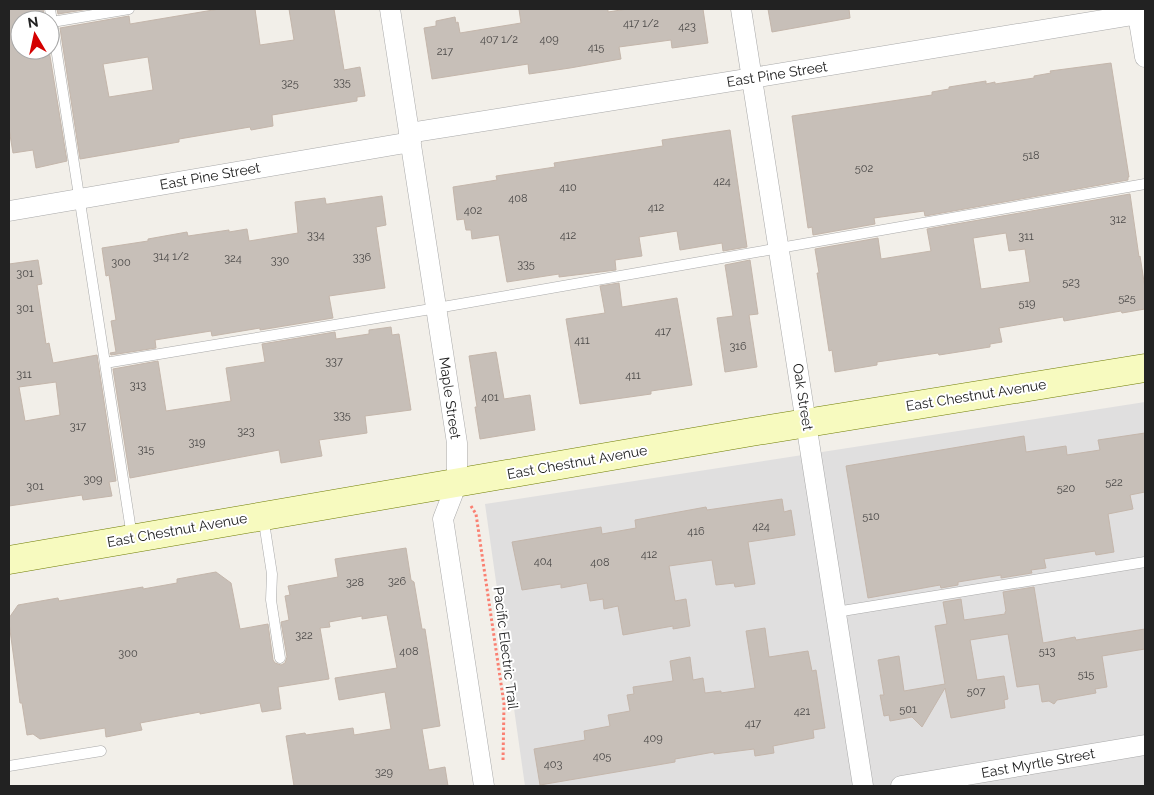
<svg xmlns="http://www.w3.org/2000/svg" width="1154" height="795" font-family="Raleway,sans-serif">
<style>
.residential{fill:#e0dfdf}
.building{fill:#c7bfb8;stroke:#c4b6ab;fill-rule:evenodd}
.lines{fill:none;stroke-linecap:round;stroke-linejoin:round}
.lane-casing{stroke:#a9a9a9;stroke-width:11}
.street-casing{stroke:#a9a9a9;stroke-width:21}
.secondary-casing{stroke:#707d05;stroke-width:29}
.path{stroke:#fa8072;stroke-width:3;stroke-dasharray:2.5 2.5;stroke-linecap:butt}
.lane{stroke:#fff;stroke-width:10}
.street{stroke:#fff;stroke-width:20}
.secondary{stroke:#f7fabf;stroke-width:28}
.labels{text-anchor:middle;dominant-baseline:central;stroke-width:4;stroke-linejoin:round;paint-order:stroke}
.number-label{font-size:11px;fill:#4b4948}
.street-label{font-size:14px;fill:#222;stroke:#fff}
</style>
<rect width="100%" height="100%" fill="#f2efe9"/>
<path class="residential" d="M1145 402V786H525L485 504Z"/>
<path class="building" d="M9 9H43L45 20H20V50H49L67 161 36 168 33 150 13 153 9 129Z
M57 9H89L58 14Z
M219 9H255L260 45 294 40 289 9H334L344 70 360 67 365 96 357 97V101L272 115 273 126 251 130 250 127 179 139V142L80 159 60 28 129 16 130 24ZM148 57 153 90 109 97 103 64Z
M519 9H608V12L627 9H703L708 43 672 48 671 40 619 47 621 59 570 68 529 74 528 64 432 79 424 28 436 26V21L455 17 456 23 458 22 460 33 521 23Z
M768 9H849L850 18 772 32Z
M1111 63 1129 177H1128V180L925 216 924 211 874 218 875 224 813 235 812 227 808 228 792 116 932 95V92L949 89V87L986 81V84L995 82V84L1034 78V76L1051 73 1050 71Z
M730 130 747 247 723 251 722 243 680 250 677 231 639 237 642 256 615 260 616 270 559 277V274L507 282 499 235 472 239 471 230H466L464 219 457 220 453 187 497 180 496 176 555 167 554 163 663 146 662 140Z
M1130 194 1139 257 1140 256 1145 288V309L1122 313 1121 311 1064 321 1063 317 999 328 1002 342 990 344V347L939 355 938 353 877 362V365L835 372 832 350 829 351 817 273H819L815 249 878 238 881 259 931 251 927 229ZM1006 233 1009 251 1025 249 1030 282 981 289 973 238Z
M382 196 386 225 376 227 385 288 329 296 333 318 260 330V328L212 336 211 331 155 340 156 348 111 355 110 353 116 352 111 321 116 320 109 275 106 276 102 248 148 241V239L187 232 188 236 229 230V232L247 229 249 241 298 233 295 202 325 198 326 204H328Z
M38 260 42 284 37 285 46 344 49 343 53 363 97 355 116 481 109 482 112 496 83 500 82 495 9 506V264ZM56 382 60 415 25 421 19 387Z
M750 260 758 314 749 315 757 367 725 372 717 318 733 316 725 265Z
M619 283 622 307 677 298 692 385 651 391V394L580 404 566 319 605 313 600 286Z
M391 327 392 335 399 334 411 410 365 416 367 433 319 440 322 456 281 463 279 450 130 478 113 369 158 361 166 411 231 401 226 368 265 362 262 344 335 332 336 339 369 334V330Z
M496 352 504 399 530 395 535 430 480 439 475 407H477L469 356Z
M1145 433V492L1130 495 1133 509 1108 514 1114 552 1096 555 1095 551 1044 559 1046 568 1031 570 1032 573 1001 578V575L958 582V585L941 588 940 585 868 598 846 466 1024 436 1026 452 1066 446 1067 455 1100 450 1098 440Z
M782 499 784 512 791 510 795 535 748 542 755 584 735 587 734 583 716 585 712 560 669 566 675 601 686 599 690 626 673 629V626L623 635 618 606 604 609 603 599 590 601 587 583 561 588V584L522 590 512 542 601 527 602 534 636 528 635 520 706 507 707 510Z
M406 548 411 580 414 582 422 629H425L440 726 422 729 429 770 445 767 448 786H294L286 736 305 733 306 735 353 728 354 735 391 729 385 692 339 700 335 678 397 668 387 615 362 619V616L329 622 330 627 320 628 329 679 278 687 281 709 262 712 260 703 200 714V712L140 723 142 730 106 737 105 728 40 739 33 734 27 735 22 703H20L9 623V618L18 605 58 598 59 601 143 587V589L177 583V579L216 572 231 583 240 629 268 624 273 660 275 663 281 665 285 663 287 657 281 622 289 620 285 596 290 595 288 586 338 577 335 559Z
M1034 587 1043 643 1075 637 1076 640 1145 629V649L1102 656 1107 687 1095 689 1096 693 1057 700 1054 704 1049 701 1042 702 1039 684 1017 687 1008 634 970 640 977 680 1004 676 1008 699 1004 700 1005 708 951 718 945 688 922 727 912 717 890 721 889 715 884 716 880 695H884L878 660 899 656 904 691 945 684 935 626 947 624 943 602 961 599 964 620 1005 614V612L1006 611 1003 592Z
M765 628 769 657 808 651 812 671 816 670 825 728 813 730 814 738 773 746 774 753 755 756 754 749 714 754V752L675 759V762L540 785 534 749 585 740 584 731 610 726 608 715 630 711 627 695 634 694 633 687 673 681 670 661 690 657 693 680 703 678 705 693 721 691V693L755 688 746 631Z"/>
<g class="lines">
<defs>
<path id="lane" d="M50 9 132 537
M52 22 129 9
M105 363 437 308 1145 184
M263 516 272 574 271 600 280 658
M836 612 1145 562
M9 766 101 751"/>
<path id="street" d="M390 9 457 443V483L443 519 484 786
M741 9 863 786
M1137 9 1145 57
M409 133 752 78 1145 13
M9 211 411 142
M901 786 1145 745"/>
<path id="secondary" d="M9 560 751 432 1145 368"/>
</defs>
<use href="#lane" class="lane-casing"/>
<use href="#street" class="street-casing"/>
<use href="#secondary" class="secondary-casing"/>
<path class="path" d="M471 506 476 514 504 704 503 761"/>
<use href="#lane" class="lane"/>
<use href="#street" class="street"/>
<use href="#secondary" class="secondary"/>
</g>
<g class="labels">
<g class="number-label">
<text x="641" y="23">417 1/2</text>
<text x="687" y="26">423</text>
<text x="499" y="39">407 1/2</text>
<text x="549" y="39">409</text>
<text x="596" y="47">415</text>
<text x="445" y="51">217</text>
<text x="342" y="82">335</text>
<text x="290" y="83">325</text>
<text x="1031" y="155">518</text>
<text x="864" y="168">502</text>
<text x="722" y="181">424</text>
<text x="568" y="187">410</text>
<text x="518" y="198">408</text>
<text x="656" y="207">412</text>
<text x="473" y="210">402</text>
<text x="1118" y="219">312</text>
<text x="316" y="235">334</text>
<text x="568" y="235">412</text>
<text x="1026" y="236">311</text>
<text x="171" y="256">314 1/2</text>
<text x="362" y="257">336</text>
<text x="233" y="258">324</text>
<text x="280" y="260">330</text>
<text x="121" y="262">300</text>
<text x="526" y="264">335</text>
<text x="25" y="273">301</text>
<text x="1071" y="282">523</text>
<text x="1127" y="298">525</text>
<text x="1027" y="303">519</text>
<text x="25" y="308">301</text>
<text x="663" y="331">417</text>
<text x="582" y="340">411</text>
<text x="738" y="346">316</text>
<text x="334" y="361">337</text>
<text x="24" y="374">311</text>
<text x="633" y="375">411</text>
<text x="138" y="385">313</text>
<text x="490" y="397">401</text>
<text x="342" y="415">335</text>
<text x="78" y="426">317</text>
<text x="246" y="431">323</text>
<text x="197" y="442">319</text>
<text x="146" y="449">315</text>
<text x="93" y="479">309</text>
<text x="1114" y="482">522</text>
<text x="35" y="486">301</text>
<text x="1066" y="488">520</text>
<text x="871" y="516">510</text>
<text x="761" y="526">424</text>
<text x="696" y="531">416</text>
<text x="649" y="554">412</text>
<text x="543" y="561">404</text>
<text x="600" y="562">408</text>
<text x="397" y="581">326</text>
<text x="355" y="582">328</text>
<text x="304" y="635">322</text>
<text x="409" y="651">408</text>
<text x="1047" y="651">513</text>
<text x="128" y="653">300</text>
<text x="1086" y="674">515</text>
<text x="976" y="691">507</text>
<text x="908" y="709">501</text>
<text x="802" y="711">421</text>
<text x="753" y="723">417</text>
<text x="653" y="738">409</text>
<text x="602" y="756">405</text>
<text x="553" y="764">403</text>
<text x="384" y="772">329</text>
</g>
<g class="street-label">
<text transform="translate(777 74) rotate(-9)">East Pine Street</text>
<text transform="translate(210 176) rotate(-10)">East Pine Street</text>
<text transform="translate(976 395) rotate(-9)">East Chestnut Avenue</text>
<text transform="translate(803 397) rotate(81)">Oak Street</text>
<text transform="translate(450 398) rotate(82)">Maple Street</text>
<text transform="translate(577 462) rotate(-10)">East Chestnut Avenue</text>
<text transform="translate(177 530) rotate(-10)">East Chestnut Avenue</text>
<text transform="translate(506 648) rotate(83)">Pacific Electric Trail</text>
<text transform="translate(1038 763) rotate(-10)">East Myrtle Street</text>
</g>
</g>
<rect width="1154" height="795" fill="none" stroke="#222222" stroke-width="20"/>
<g transform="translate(35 35) rotate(351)"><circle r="24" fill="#ffffff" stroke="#a7a7a7"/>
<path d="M0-4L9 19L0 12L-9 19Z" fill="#d40000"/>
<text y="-8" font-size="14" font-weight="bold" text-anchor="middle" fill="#222222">N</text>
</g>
</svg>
